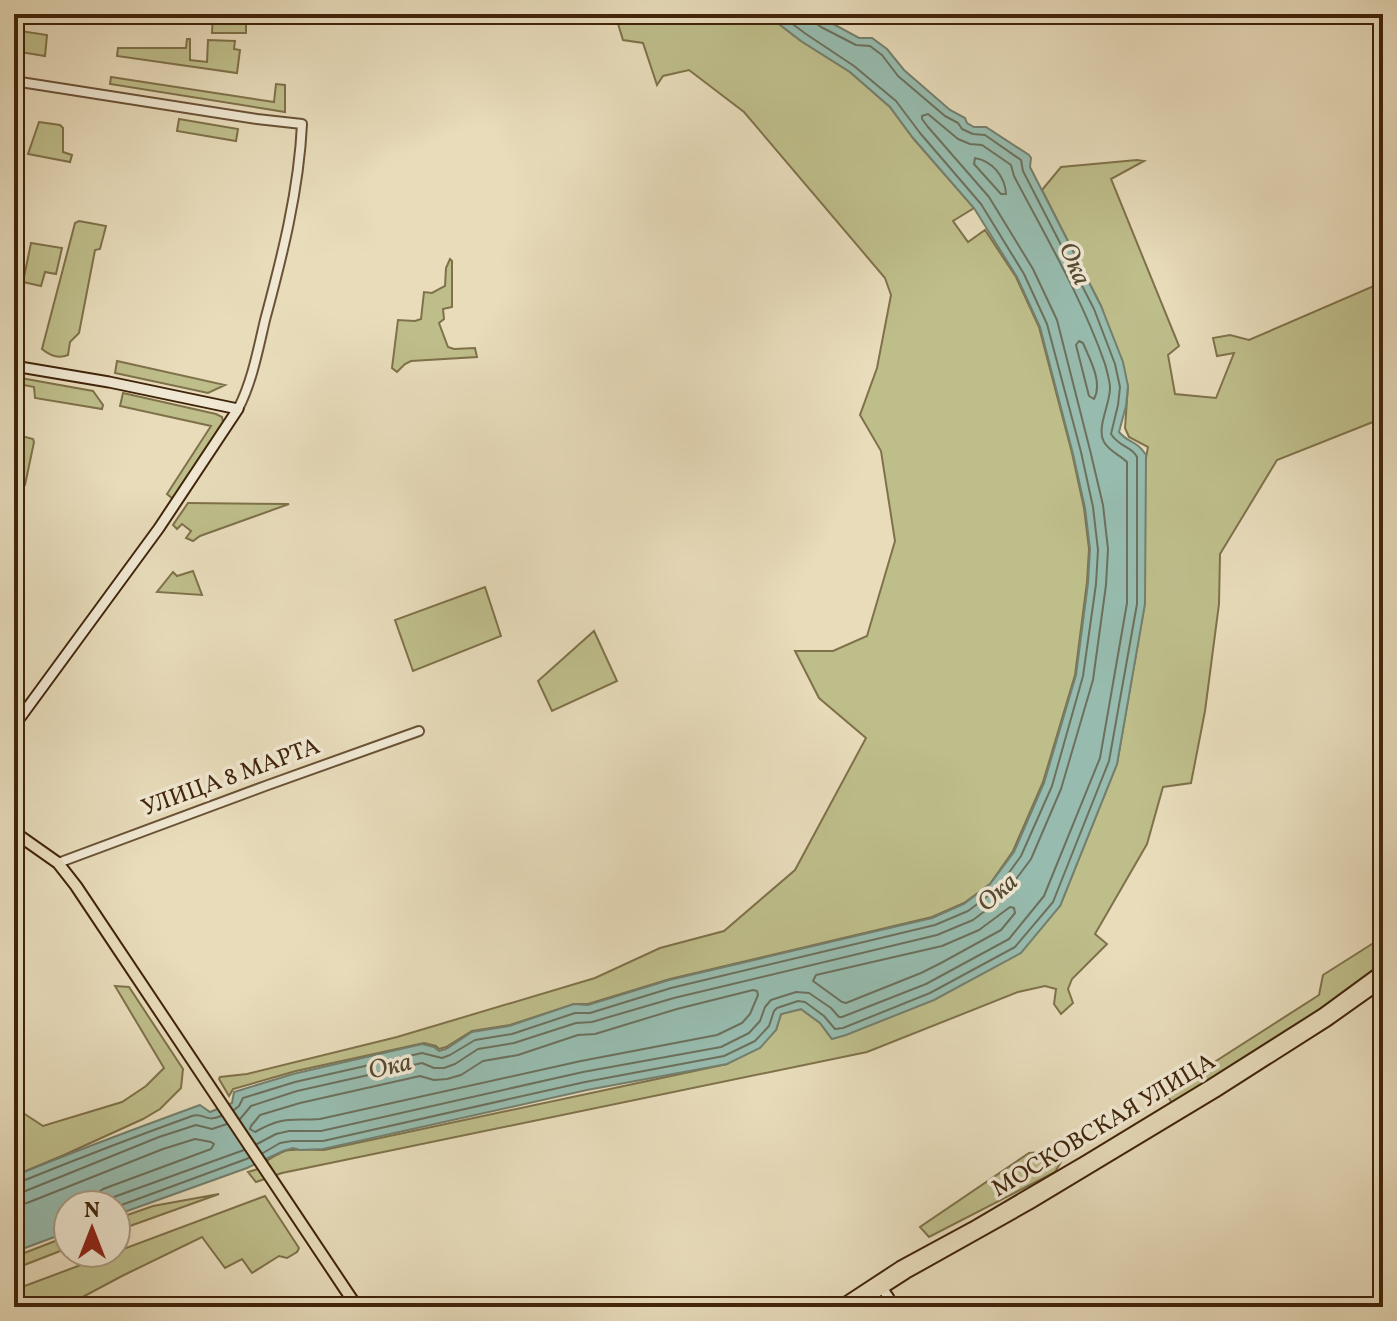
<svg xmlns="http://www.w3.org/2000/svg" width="1397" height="1321" font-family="Vollkorn,serif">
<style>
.green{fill:#bebe8b;stroke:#7f714a;stroke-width:2}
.water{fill:#97bcaf;stroke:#747f6d;stroke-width:2}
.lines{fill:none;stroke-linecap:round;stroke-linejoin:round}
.shore{stroke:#6c705c;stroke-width:2}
.tertiary-casing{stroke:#6a5236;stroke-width:12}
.secondary-casing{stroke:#40240a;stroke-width:13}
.primary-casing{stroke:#40240a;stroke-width:14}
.tertiary{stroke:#f0e8d3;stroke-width:8}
.secondary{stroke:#f0e8d3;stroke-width:9}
.primary{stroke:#e8dcbb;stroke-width:10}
.labels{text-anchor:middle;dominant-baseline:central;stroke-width:7;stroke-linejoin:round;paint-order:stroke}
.street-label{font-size:24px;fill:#40240a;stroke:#f0e8d3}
.water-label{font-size:26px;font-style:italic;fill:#564a33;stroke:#f0e8d3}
</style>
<rect width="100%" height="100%" fill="#e8dcbb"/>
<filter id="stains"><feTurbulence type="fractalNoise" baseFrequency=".0025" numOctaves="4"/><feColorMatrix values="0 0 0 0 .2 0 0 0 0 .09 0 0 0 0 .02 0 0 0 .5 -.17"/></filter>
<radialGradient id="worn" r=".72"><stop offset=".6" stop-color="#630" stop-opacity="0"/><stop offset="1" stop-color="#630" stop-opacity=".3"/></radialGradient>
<path class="green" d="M213 14H246V33H212Z
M615 14H766L801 41 850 72 890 107 913 138 974 208 953 221 968 242 985 230 1016 277 1039 327 1072 453 1084 508 1089 549 1087 582 1075 675 1043 782 1013 851 990 884 964 903 932 917 670 979 588 1004H574L510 1025 472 1031 446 1047 439 1049 436 1046 424 1043 296 1071 233 1089 229 1096 219 1079 220 1077 247 1074 397 1037 595 978 660 948 724 931 795 870 866 738 819 698 795 651H833L867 636 895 541 881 451 860 415 877 368 891 295 885 278 744 112 689 70 663 76 657 85 643 43 623 40Z
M14 30 47 35 45 56 14 51Z
M187 39H190V60L207 62 208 40 235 41 234 49 240 50 237 73 117 56 118 48H186Z
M111 77 274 102 276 84 285 85V112L110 84Z
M179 119 238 129 236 141 177 131Z
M39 122 60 125 63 128V152L72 155 70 162 28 154Z
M1137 160 1144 161 1111 179 1179 346 1168 355 1175 394 1216 398 1234 353 1217 356 1213 338 1230 335 1249 340 1383 282V418L1277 460 1220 554 1219 604 1205 711 1191 783 1163 787 1147 844 1095 934 1107 944 1072 979 1068 989 1073 1003 1061 1014 1054 1004 1056 989 1045 986 1018 992 867 1052 282 1173 256 1182 248 1172 258 1169 256 1166C266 1162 276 1154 285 1151 293 1148 314 1150 324 1150L727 1064 776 1030 781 1014 801 1009 820 1023 832 1039 1060 906 1117 764 1145 602V463L1148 447 1129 437 1125 428 1128 386 1101 306 1042 190 1061 167Z
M79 221 106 226 100 249 95 250 79 333 70 342 68 355C58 359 49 355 42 349L75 223Z
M31 243 62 248 56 274 45 272 41 286 23 282Z
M450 259 452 261V307L443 309 444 319 439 323 448 347 454 349 475 348 477 357 411 361 405 364 397 372 392 368 398 320 415 321 421 319 424 292 432 293 445 286 446 268Z
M117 361 225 385 208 393 115 373Z
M15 377 93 391 103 405 102 409 35 398 34 387 14 383Z
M123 393 216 414 222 417 223 422 173 499 167 494 211 426 120 406Z
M14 434 33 439 34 442 25 485 22 488 14 486Z
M188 503H189L289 504 200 536 193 541 186 538 191 531 182 524 177 529 173 525Z
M193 571 202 595 157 592 173 572 177 576Z
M485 587 501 636 413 671 395 620Z
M594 631 617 681 552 711 538 681Z
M1383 937V963L1324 1008 1172 1103 1166 1093 1319 995 1323 975Z
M115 986 129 987 183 1069 181 1088 160 1109 143 1119 64 1155 14 1176V1107L43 1126 122 1102 146 1086 164 1068Z
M1054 1151 1061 1162 1055 1172 929 1237 920 1227 1029 1153Z
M219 1194 116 1231V1219L153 1206Z
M265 1196 299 1248 297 1252 287 1258 279 1256 252 1273 242 1259 225 1268 202 1237 122 1276 64 1307H14V1290Z
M68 1236V1248L14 1269V1257Z"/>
<path class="water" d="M766 14H815L859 38H872L887 49 904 70 950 110 965 118 967 123 974 127H986L1029 155 1031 158 1030 167 1101 306 1123 362 1128 386 1126 406 1119 432C1129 444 1137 440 1146 455L1145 604 1117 764 1060 906 1021 953 934 1000 846 1035 832 1039 820 1023 801 1009 781 1014 776 1030 760 1048 727 1064 587 1090 323 1149 300 1150 293 1148 283 1151 247 1168 116 1215V1205H68V1232L14 1252V1176C75 1151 137 1128 200 1105L210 1112 232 1103 234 1092 293 1074 422 1044 434 1047 439 1051 446 1049 472 1032 509 1026 574 1004 588 1005 669 980 932 918 964 904 990 884 1014 852 1044 783 1076 675 1088 583 1090 549 1085 508 1073 454 1040 327 1017 277 974 208 913 138 890 107 850 72 801 41Z"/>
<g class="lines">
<path class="shore" d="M975 158C992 161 1005 176 1006 194H1001L974 164Z
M1079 341 1083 343C1090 360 1103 382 1094 399L1089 396 1076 345Z
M1010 907 1014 908 1015 913 1001 930 941 963 921 973 846 1003 842 1002 813 981 816 975 942 946 979 930Z
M753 990 757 991 758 995 750 1014 742 1023 717 1035 581 1061 320 1119C289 1121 284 1116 255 1132L250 1129 251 1126 260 1115 300 1103 420 1076 434 1080 447 1079 461 1075 483 1061 518 1055 578 1035 595 1034 677 1009Z
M234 1110 239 1106 243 1098 295 1082 422 1053 442 1058 450 1055 475 1040 512 1034 575 1013H590L671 988 935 925 968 911 997 889 1021 856 1052 786 1083 676 1096 584 1098 550 1093 507 1081 452 1047 324 1024 274 981 204 920 133 896 101 854 66 806 34 779 14
M240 1119 251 1106 297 1091 422 1063 434 1068H444L455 1064 478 1049 514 1043 576 1023 592 1022 674 998 937 935 973 920 1002 898 1031 859 1061 789 1093 680 1106 585 1108 549 1103 505 1090 450 1057 320 1033 269 989 197 928 127 922 119V116L928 114 958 139 970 144 982 145 1001 158 1011 165 1014 176C1046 237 1082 298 1105 364 1107 372 1110 381 1110 388 1110 405 1096 428 1104 442 1110 452 1120 455 1127 462V603L1100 758 1044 896 1009 939 926 984 842 1017H839L831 1008 809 993 796 992 771 1000 765 1007 760 1021 749 1033 721 1047 583 1072 321 1131H289L276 1134 257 1144
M263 1153 280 1143 292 1141H323L585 1082 724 1056 755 1041 769 1026 774 1011 777 1008 798 1001 805 1002 824 1016 835 1029 843 1028 930 993 1015 947 1053 902 1109 761 1137 604V457C1132 446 1120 448 1111 434L1118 405 1120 387 1115 364 1094 309 1023 171 1021 160 985 135 973 134 962 129 958 123 945 116 898 76 882 55 870 46 856 45 821 27 813 21 812 14
M14 1183 20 1182C77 1159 134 1137 192 1116 204 1112 205 1123 221 1116
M14 1193 23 1192 159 1137 196 1125 212 1129 227 1124
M14 1205 27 1203 163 1149 195 1139 211 1142 214 1144 211 1149 103 1189 95 1195 88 1205
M102 1205 111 1198 244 1150
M116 1207 249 1158"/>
<defs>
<path id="tertiary" d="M14 81 257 119 302 124C299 190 282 257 265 320 258 350 252 382 238 409
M58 863 268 785 419 731"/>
<path id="secondary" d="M14 366 109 382 238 409 159 528 14 726
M880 1285 889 1298 890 1307
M871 1290 880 1304V1307"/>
<path id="primary" d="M14 832 58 863 76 886 357 1307
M839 1307 900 1267 972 1228 1086 1161 1211 1085 1323 1014 1383 970
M853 1307 906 1273 1029 1204 1215 1092 1328 1020 1383 981"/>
</defs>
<use href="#tertiary" class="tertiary-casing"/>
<use href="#secondary" class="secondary-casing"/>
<use href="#primary" class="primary-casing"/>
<use href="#tertiary" class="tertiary"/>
<use href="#secondary" class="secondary"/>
<use href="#primary" class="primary"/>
</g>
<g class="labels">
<g class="street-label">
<text transform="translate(231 778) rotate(-20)">УЛИЦА 8 МАРТА</text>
<text transform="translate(1104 1126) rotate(-31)">МОСКОВСКАЯ УЛИЦА</text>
</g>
<g class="water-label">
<text transform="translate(1074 264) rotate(67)">Ока</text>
<text transform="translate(998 893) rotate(-41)">Ока</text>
<text transform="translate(390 1067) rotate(-13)">Ока</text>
</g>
</g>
<rect width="1397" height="1321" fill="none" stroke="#e8dcbb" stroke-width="48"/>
<rect x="16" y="16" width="1365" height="1289" fill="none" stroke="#40240a" stroke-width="4"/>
<rect x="24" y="24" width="1349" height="1273" fill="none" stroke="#40240a" stroke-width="2"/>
<g transform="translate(92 1229)"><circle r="38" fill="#f0e8d3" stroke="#aa9a83" stroke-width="2"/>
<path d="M0-6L14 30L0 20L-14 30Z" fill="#8f2418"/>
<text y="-12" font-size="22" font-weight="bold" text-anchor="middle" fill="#40240a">N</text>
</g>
<rect width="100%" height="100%" filter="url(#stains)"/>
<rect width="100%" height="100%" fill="url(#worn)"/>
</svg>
